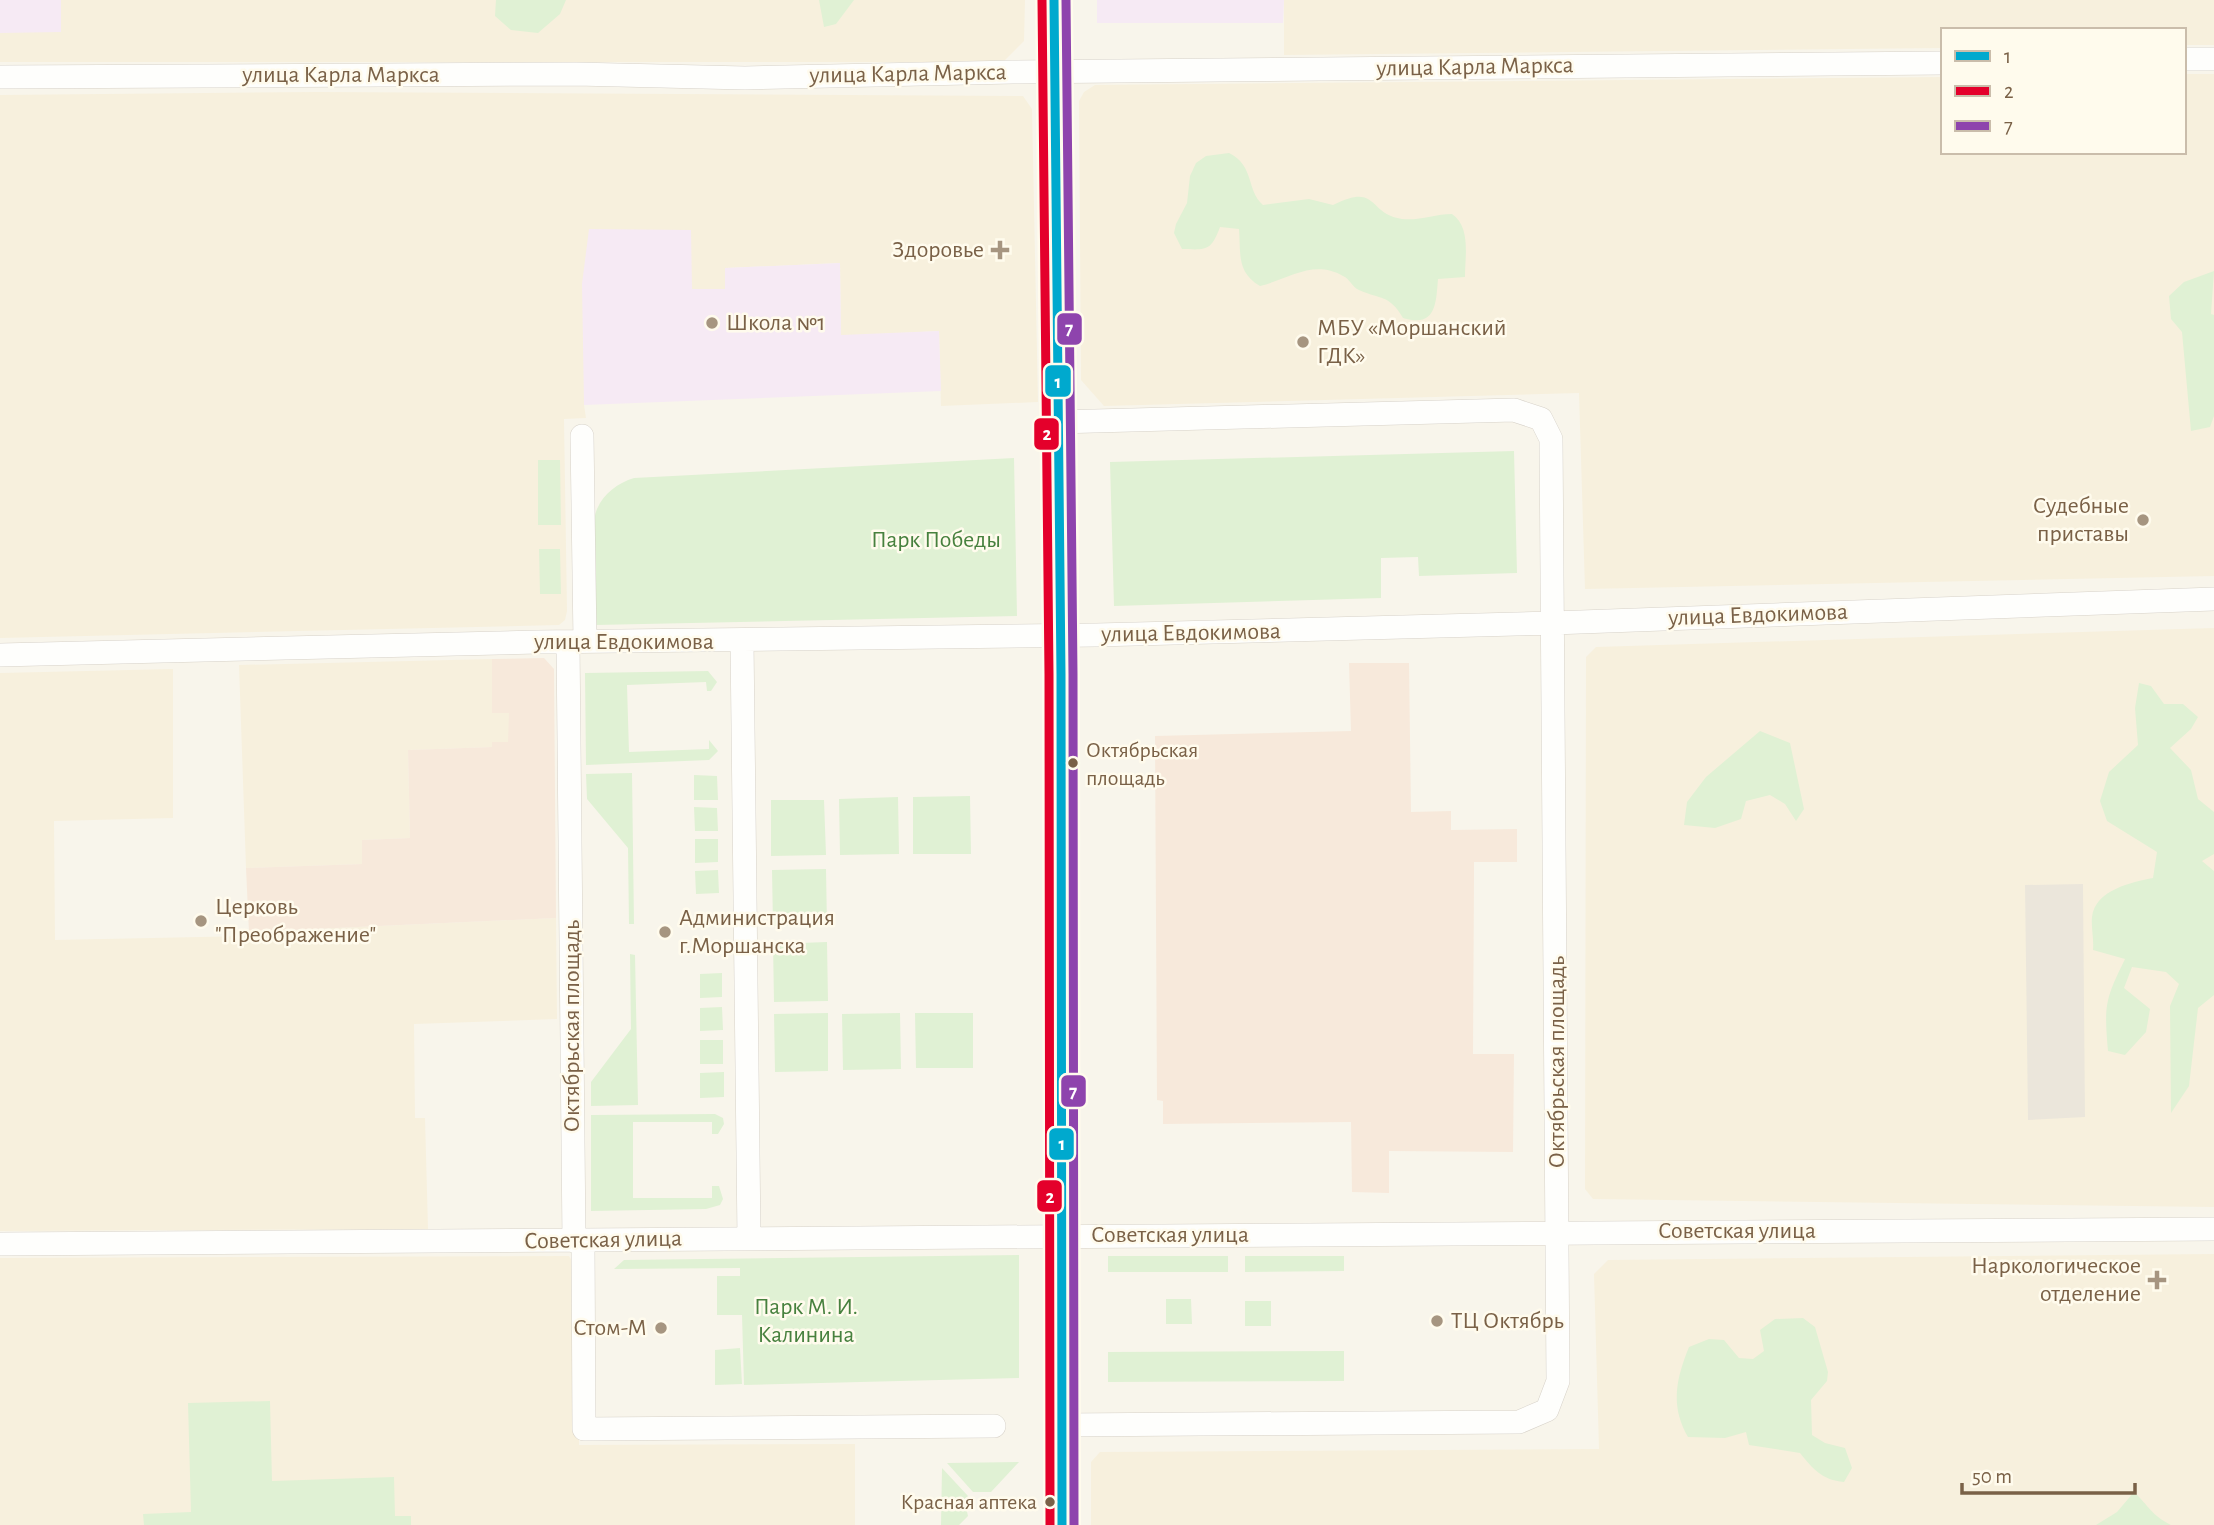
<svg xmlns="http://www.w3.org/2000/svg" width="2214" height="1525" font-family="'Alegreya Sans',sans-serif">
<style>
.residential{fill:#f7f0dd}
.commercial{fill:#f7e9db}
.industrial{fill:#ebe6db}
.education{fill:#f6eaf4}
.green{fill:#e0f1d4}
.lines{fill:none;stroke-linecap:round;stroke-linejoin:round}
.minor-casing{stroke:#d7d2c9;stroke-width:24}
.tertiary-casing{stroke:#d7d2c9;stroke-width:30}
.minor{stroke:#fefefc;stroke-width:23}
.tertiary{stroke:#fefefc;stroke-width:28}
.bus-1-casing{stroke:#fffbed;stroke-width:14}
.bus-2-casing{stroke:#fffbed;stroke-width:14}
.bus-3-casing{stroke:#fffbed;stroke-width:14}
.bus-1{stroke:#00a9ce;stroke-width:9}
.bus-2{stroke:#e4002b;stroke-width:9}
.bus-3{stroke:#8e44ad;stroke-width:9}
.poi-dot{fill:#a69580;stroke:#fffbed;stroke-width:2.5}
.bus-dot{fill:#7a6147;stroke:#fffbed;stroke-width:2.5}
.labels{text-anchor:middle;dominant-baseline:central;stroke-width:5;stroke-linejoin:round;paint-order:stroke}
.bus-label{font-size:22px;fill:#7a6147;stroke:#fffbed;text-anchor:start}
.street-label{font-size:24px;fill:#7a6147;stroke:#fffbed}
.poi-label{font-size:24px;fill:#7a6147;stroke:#fffbed;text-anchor:start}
.park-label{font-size:24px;fill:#47813e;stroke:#fffbed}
.line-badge{stroke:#fffbed;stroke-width:2.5}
.badge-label{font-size:19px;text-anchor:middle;font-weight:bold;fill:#fff}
</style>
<rect width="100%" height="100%" fill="#f8f5eb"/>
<path class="residential" d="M0 0H1025L1024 41 1003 62H0Z
M1284 0H2214V45H2184V30H1943V48L1284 55Z
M2184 74H2214V576L1585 589 1579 393 1104 406 1081 380 1079 101 1084 92 1095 85 1943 77V152H2184Z
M317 92 1023 96 1032 109 1038 402 941 406 939 331 841 336 840 263 725 268V289H692L584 405 586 418 564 419 567 611 565 620 559 625 0 638V95Z
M2214 628V1207L1593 1199 1585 1189 1586 657 1596 647Z
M492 659V713H509V742H492L493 747 408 750 410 838 362 840 363 864 246 868 239 665Z
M173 669V818L54 821 55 940 249 936V932L556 918 557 1019 414 1024 415 1118H425L428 1229 0 1231V673Z
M2214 1254V1525H1091V1462L1100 1452 1599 1449 1594 1274 1608 1260Z
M569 1256 579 1273V1445L855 1444V1525H0V1258Z"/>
<path class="commercial" d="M544 658 554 669 556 918 249 932 246 868 362 864V840L410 838 408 750 492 747V742H508L509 713H492V659Z
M1349 663H1409L1411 812 1451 811V830L1517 829V862H1474V875L1473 1054H1514L1513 1152 1389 1151V1193L1352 1192 1351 1122 1163 1124V1101L1157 1100 1155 736 1351 731Z"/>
<path class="industrial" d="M2083 884 2085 1117 2028 1120 2025 885Z"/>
<path class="education" d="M0 0H61V32L0 33Z
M1097 0H1284L1283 23H1097Z
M589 229 691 230 692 289H725V268L840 263 841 335 939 331 941 391 584 405 582 284Z"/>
<path class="green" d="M496 0H566L560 14 538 33 511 30 495 16Z
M819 0H854L836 24 824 27Z
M1229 153C1255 166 1246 190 1263 205L1309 199 1333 205C1379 182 1367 214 1402 219 1419 221 1435 214 1452 214 1471 227 1465 256 1465 277L1438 279C1436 304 1436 328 1403 318 1389 294 1381 300 1359 290 1352 287 1350 279 1343 276 1313 259 1289 279 1260 286 1236 272 1241 253 1239 229L1220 227C1211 251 1207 250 1182 249L1174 233 1176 224 1187 203 1190 176 1196 163 1206 156Z
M2214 271 2211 314 2214 315V416L2210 427 2191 431 2182 332 2171 319 2169 296 2184 282Z
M1514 451 1517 573 1419 576 1418 557 1381 558V598L1114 606 1110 462Z
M1014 458 1017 616 595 625C595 600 588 529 597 509 604 493 618 483 634 478Z
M538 460H560L561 525H538Z
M539 549H560L561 594H540Z
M708 671 717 682 711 691H707L706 682 627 685 629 752 709 749V740L718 751 709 760 586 765 585 673Z
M2139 683 2151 686 2164 704H2183L2198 717 2191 729 2170 748 2191 770 2198 799 2214 812V854L2202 861 2214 871V995L2198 1008 2189 1086 2171 1113 2170 1006 2179 984 2166 972 2132 967 2124 988 2150 1009 2146 1032 2125 1055 2108 1051C2104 1005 2105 1000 2125 959L2093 950C2094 939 2091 928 2092 917 2095 890 2132 882 2153 878L2157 852 2107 821 2100 801 2109 772 2138 745 2135 708Z
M1760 731 1790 743 1804 809 1796 821 1785 804 1770 795 1746 801 1741 819 1715 828 1684 825 1687 802 1706 777Z
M632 773 634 924H629L628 848 587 799 586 774Z
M694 775 717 776 718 800H694Z
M970 796 971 854H913V797Z
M898 797 899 854 840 855 839 799Z
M771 800H824L826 855 771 856Z
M694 807 717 808 718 831H695Z
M695 839H718V862L695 863Z
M826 869 827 926H773L772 870Z
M718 870 719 893 696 894 695 871Z
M827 942 828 1001 774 1002 773 944Z
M630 954 635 955 638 1105 591 1106V1082L631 1029Z
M722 973V997L700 998V974Z
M722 1007 723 1030 700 1031V1008Z
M828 1013V1071L775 1072 774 1014Z
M900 1013 901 1069 843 1070 842 1014Z
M915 1013H973V1068H916Z
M723 1040V1064H700V1040Z
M724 1072V1097L700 1098V1073Z
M715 1114 723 1118 724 1124 718 1134H712V1122H633V1198H712V1186H719L723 1199 720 1205 706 1209 591 1211V1115Z
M1019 1255V1378L744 1385 742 1315H717V1276H740V1268L614 1269 624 1260Z
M1108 1256H1228V1272H1108Z
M1245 1256H1344V1271L1245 1272Z
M1166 1299H1191L1192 1324H1166Z
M1245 1301H1271V1326H1245Z
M1803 1318 1815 1327 1828 1372 1827 1381 1811 1400 1812 1435 1825 1443 1845 1448 1852 1468 1844 1482C1822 1480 1813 1469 1800 1453L1749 1445 1746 1432 1725 1438 1688 1437C1670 1406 1676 1379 1689 1347L1709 1339 1724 1340 1739 1358 1753 1359 1764 1351 1760 1330 1775 1319Z
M740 1348 742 1384 715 1385V1350Z
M1344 1351V1381L1108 1382V1352Z
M270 1401 272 1481 394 1477 395 1516H411V1525H144L143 1514 191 1512 188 1403Z
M1019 1462 991 1492H973L947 1463Z
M942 1468 968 1496 965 1502 968 1516 959 1525H941Z
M2134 1492C2150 1507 2150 1514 2171 1525H2096L2117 1512Z"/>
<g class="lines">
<defs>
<path id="minor" d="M2184 59H2214
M0 77 576 74 745 78 1013 72 1943 63
M1057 422 1514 410 1541 419 1551 439 1558 1381 1547 1410 1519 1422 1062 1425
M582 436 585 641
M742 641 749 1238
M568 642 574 1241
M0 655 537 642 1096 635 1553 623 2214 599
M583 1241 584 1429 994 1426
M0 1244C738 1240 1476 1232 2214 1229"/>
<path id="tertiary" d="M1054 0 1061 674 1064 1280 1062 1525"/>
</defs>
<use href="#minor" class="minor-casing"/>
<use href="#tertiary" class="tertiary-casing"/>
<use href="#minor" class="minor"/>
<use href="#tertiary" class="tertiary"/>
<defs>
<path id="bus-1" d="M1054 0 1061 674 1062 1525"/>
<path id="bus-2" d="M1042 0 1049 674 1050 1525"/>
<path id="bus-3" d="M1066 0 1073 674 1074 1525"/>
</defs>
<use href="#bus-1" class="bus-1-casing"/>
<use href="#bus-2" class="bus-2-casing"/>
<use href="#bus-3" class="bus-3-casing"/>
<use href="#bus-1" class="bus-1"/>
<use href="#bus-2" class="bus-2"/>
<use href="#bus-3" class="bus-3"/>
</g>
<g class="poi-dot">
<path d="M996.5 239.5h7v7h7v7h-7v7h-7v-7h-7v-7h7z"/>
<circle cx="712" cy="323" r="7"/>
<circle cx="1303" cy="342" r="7"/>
<circle cx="2143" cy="520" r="7"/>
<circle cx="201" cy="921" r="7"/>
<circle cx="665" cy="932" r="7"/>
<path d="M2153.5 1269.5h7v7h7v7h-7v7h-7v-7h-7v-7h7z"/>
<circle cx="1437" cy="1321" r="7"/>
<circle cx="661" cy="1328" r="7"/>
</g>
<g class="bus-dot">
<circle cx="1073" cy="763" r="6"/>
<circle cx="1050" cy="1502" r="6"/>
</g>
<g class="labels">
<g class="bus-label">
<text x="1086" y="750">Октябрьская<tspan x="1086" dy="28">площадь</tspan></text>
<text x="1037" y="1502" text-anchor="end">Красная аптека</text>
</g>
<g class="street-label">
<text transform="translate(1475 67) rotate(-1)">улица Карла Маркса</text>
<text transform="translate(908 74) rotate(-1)">улица Карла Маркса</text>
<text x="341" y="75">улица Карла Маркса</text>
<text transform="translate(1758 615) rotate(-2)">улица Евдокимова</text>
<text transform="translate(1191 633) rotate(-1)">улица Евдокимова</text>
<text x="624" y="642">улица Евдокимова</text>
<text transform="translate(572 1026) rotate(-90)">Октябрьская площадь</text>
<text transform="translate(1557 1062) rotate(-90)">Октябрьская площадь</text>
<text x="1737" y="1231">Советская улица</text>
<text x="1170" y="1235">Советская улица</text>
<text transform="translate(603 1240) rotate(-1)">Советская улица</text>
</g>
<g class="poi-label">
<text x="984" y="250" text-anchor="end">Здоровье</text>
<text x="726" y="323">Школа №1</text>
<text x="1317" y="328">МБУ «Моршанский<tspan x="1317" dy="28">ГДК»</tspan></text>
<text x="2129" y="506" text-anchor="end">Судебные<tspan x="2129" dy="28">приставы</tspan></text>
<text x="215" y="907">Церковь<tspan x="215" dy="28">"Преображение"</tspan></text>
<text x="679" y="918">Администрация<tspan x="679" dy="28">г.Моршанска</tspan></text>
<text x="2141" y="1266" text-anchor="end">Наркологическое<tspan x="2141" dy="28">отделение</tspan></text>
<text x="1451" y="1321">ТЦ Октябрь</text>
<text x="647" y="1328" text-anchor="end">Стом-М</text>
</g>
<g class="park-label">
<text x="936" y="540">Парк Победы</text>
<text x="806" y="1307">Парк М. И.<tspan x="806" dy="28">Калинина</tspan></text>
</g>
</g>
<g class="line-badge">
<rect x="1056" y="312" width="27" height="34" rx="7" fill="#8e44ad"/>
<rect x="1044" y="364" width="28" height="34" rx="7" fill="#00a9ce"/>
<rect x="1033" y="417" width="27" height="34" rx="7" fill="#e4002b"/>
<rect x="1060" y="1074" width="27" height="34" rx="7" fill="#8e44ad"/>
<rect x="1048" y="1127" width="27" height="34" rx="7" fill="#00a9ce"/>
<rect x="1036" y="1179" width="27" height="34" rx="7" fill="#e4002b"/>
</g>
<g class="badge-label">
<text x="1069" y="335">7</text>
<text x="1058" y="388">1</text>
<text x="1047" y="440">2</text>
<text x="1073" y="1098">7</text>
<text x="1062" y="1150">1</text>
<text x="1050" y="1203">2</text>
</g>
<rect x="1941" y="28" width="245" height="126" fill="#fffbed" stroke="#cabdab" stroke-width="2"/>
<rect x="1955" y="51" width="35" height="10" fill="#00a9ce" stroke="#cabdab" stroke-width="2"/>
<text x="2004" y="63" font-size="21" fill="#7a6147">1</text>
<rect x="1955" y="86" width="35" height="10" fill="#e4002b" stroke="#cabdab" stroke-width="2"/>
<text x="2004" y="98" font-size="21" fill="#7a6147">2</text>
<rect x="1955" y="121" width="35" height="10" fill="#8e44ad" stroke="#cabdab" stroke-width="2"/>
<text x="2004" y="133" font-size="21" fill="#7a6147">7</text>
<path d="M1962 1483v10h173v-10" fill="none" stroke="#7a6147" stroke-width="3.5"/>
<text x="1972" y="1483" font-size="21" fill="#7a6147" stroke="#fffbed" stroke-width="5" paint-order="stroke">50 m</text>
</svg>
